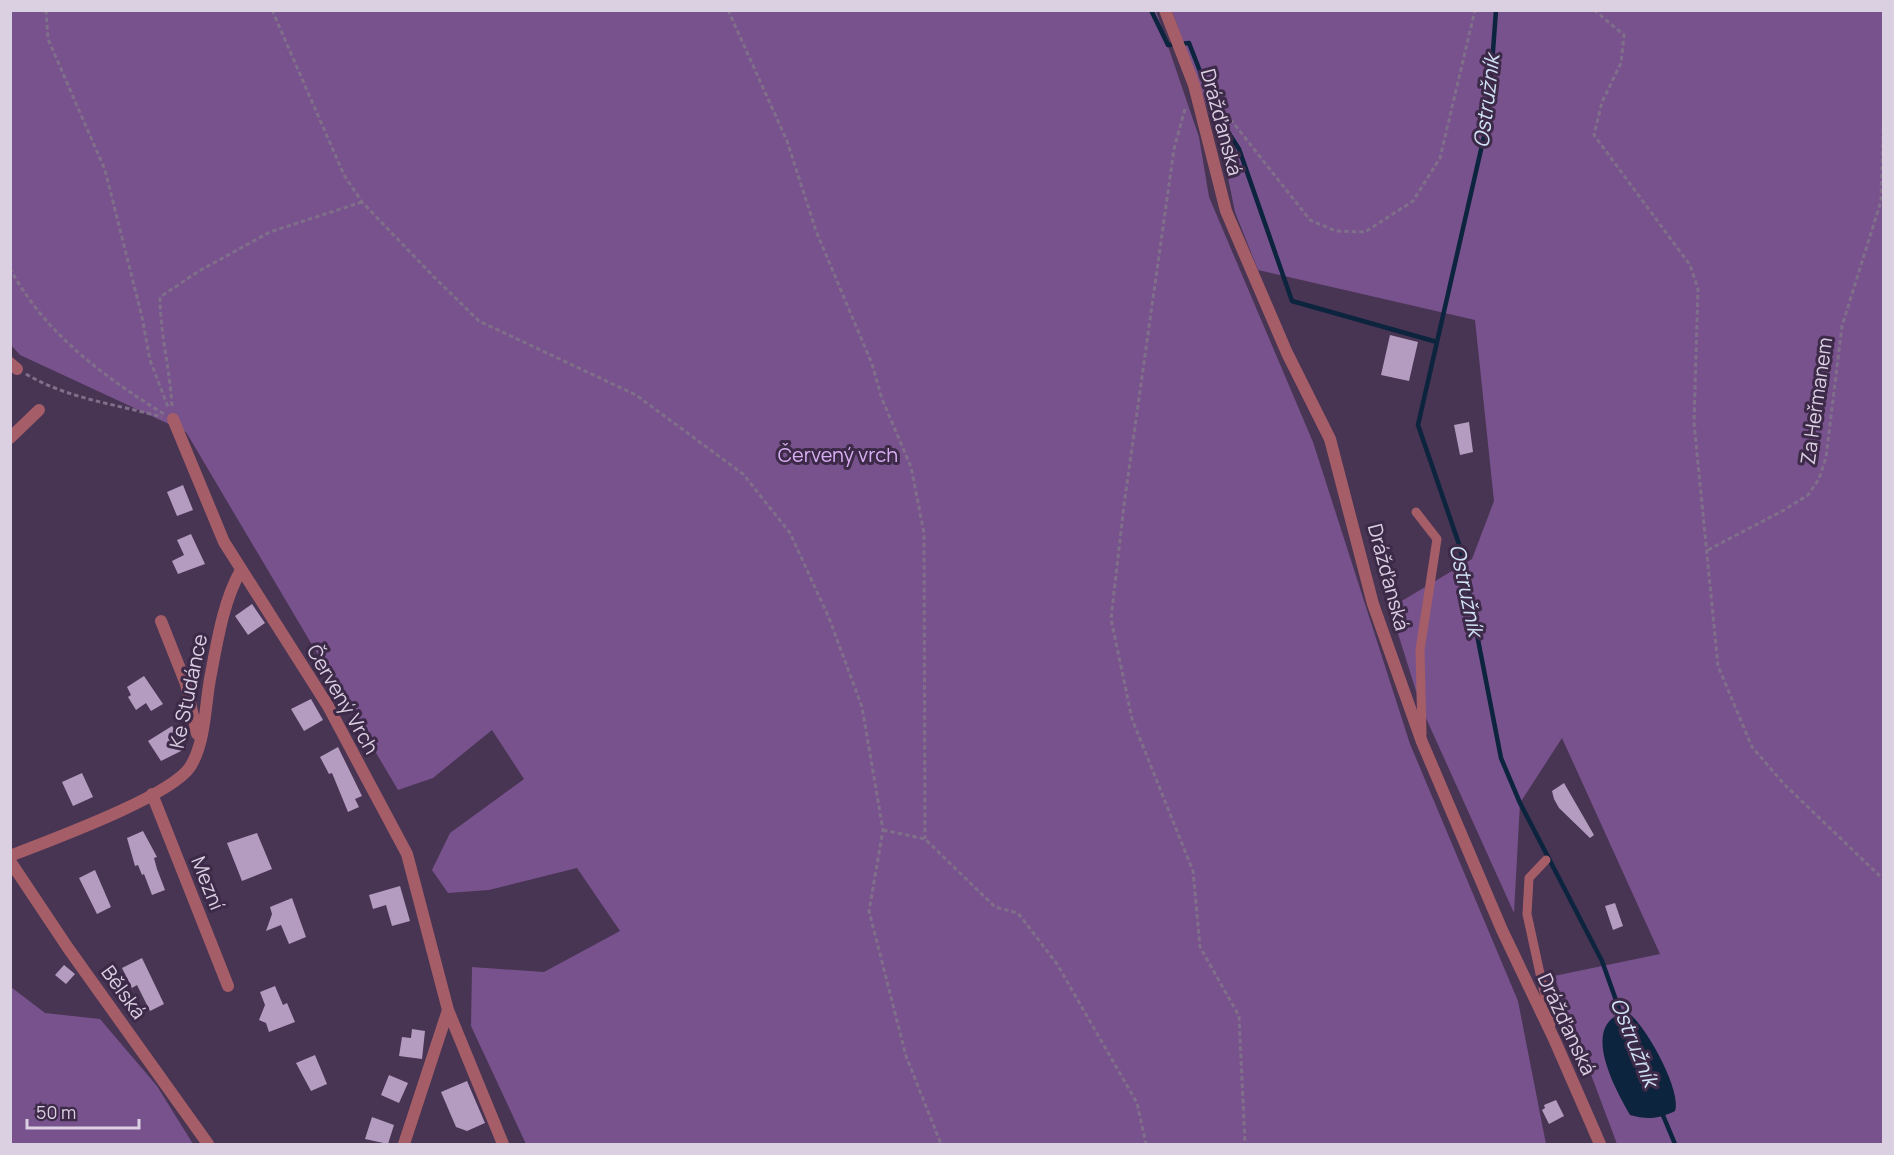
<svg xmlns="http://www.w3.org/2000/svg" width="1894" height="1155" font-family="Manrope,sans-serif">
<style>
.green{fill:#78528c}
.water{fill:#0c243e}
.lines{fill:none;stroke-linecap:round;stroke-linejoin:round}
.stream{stroke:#0c243e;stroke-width:4.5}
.building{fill:#b39cc0}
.path{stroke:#806f8a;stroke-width:3;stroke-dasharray:4.5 3;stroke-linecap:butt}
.service{stroke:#a55e67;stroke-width:9}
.minor{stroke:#a55e67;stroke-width:12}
.tertiary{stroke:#a55e67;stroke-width:12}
.labels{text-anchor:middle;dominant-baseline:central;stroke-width:6;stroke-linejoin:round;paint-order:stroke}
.street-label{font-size:20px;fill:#dbcfe2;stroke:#3d2a48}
.park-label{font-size:20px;fill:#daaef4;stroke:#3d2a48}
.water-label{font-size:21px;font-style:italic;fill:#d0e2f7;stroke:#3d2a48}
</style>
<rect width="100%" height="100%" fill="#483453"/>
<path class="green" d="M11 11H1156L1199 137 1209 197 1313 442 1410 744 1518 1001 1546 1144H526L471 1026 472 967 544 972 620 931 577 868 489 890 448 893 432 870 450 833 524 779 492 730 433 778 398 790 186 432 20 355 11 345Z
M1172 11H1883V1144H1617L1554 976 1660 954 1562 738 1520 803 1514 913 1421 707 1390 608 1472 559 1494 501 1475 320 1258 270 1235 212 1222 148Z
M11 987 45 1013 100 1019 157 1086 193 1144H11Z"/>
<path class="water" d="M1627 1012C1645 1023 1682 1091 1675 1111 1659 1119 1647 1120 1630 1115 1615 1089 1578 1022 1627 1012Z"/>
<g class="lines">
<path class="stream" d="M1151 10 1168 45 1189 43 1217 115 1239 149 1292 301 1437 342
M1496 10 1488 119 1418 425 1460 547 1501 758 1520 803 1602 961 1622 1017
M1662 1113 1675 1144"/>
</g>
<path class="building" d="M1390 335 1418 342 1409 381 1381 375Z
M1469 422 1473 452 1460 455 1454 425Z
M183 485 193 510 177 516 167 492Z
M191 534 205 564 178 574 172 561 184 555 177 540Z
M252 604 265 623 248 635 235 616Z
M144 676 163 704 151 711 146 703 136 710 128 697 131 695 127 687Z
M311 699 323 720 304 731 291 709Z
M172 726 187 748 161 761 148 741Z
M338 747 362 796 355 799 359 807 348 812 332 773 329 774 320 757Z
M82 773 93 797 73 806 62 782Z
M1564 783 1594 835 1590 838 1559 808 1554 799 1552 791Z
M143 831 157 857 154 858 157 869 165 890 152 895 144 874 142 875 138 865 135 866 127 838Z
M257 833 272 869 242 881 227 843Z
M95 870 111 907 97 914 79 878Z
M400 886 410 921 392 926 386 905 373 909 369 895Z
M292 898 306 937 289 944 281 925 266 931 272 914 270 907Z
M1615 903 1623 926 1613 930 1605 906Z
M142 958 164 1004 150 1011 137 985 132 988 122 968Z
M64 965 75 974 66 984 55 975Z
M275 986 283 1005 287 1003 295 1022 269 1032 266 1023 259 1020 265 1005 260 992Z
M412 1029 425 1031 422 1059 399 1056 402 1037 411 1038Z
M315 1055 327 1084 311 1091 296 1063Z
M389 1075 408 1083 399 1103 381 1095Z
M467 1081 485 1123 467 1131 456 1127 441 1092Z
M1556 1100 1564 1116 1549 1124 1542 1110 1545 1108 1544 1105Z
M372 1117 394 1125 388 1144 365 1139Z"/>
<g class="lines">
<path class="path" d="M46 10 48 39 105 170 142 317 150 360 168 407
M272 10 344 175 362 202 435 278 479 321 636 395 743 474 790 533 829 618 862 707 883 830 869 911 906 1056 941 1144
M728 10 787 141 816 231 872 364 882 399 911 467 924 533 925 839
M1594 10 1624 35 1621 63 1602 102 1594 135 1690 265 1698 289 1694 423 1718 666 1752 747 1784 784 1884 880
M1185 109 1174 149 1124 505 1111 619 1132 719 1193 871 1200 947 1239 1016 1245 1144
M1215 122 1231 120 1310 220 1336 231 1365 232 1413 201 1440 158 1475 10
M10 268C43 332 104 377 164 414
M26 374C68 399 116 404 162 417
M172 406C170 369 160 334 160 297L199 271 270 232 362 202
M1708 550 1784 510 1808 495 1819 479 1826 457 1842 326 1881 201 1884 95
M883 830 925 839 995 907 1018 913 1057 964 1137 1103 1146 1144"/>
<path class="service" d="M1416 512 1437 539 1420 650 1422 734
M1546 860 1529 878 1527 914 1551 1024"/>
<path class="minor" d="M10 363 17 369
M173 419 224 542 328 706 407 854 448 1010 404 1144
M10 438 39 410
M161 621 186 684 197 734
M152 794 228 986
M10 856C48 841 170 797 190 767 205 744 205 707 210 679 217 643 223 601 241 570
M10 861 68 948 208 1144
M448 1010 503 1144"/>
<path class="tertiary" d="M1165 10 1194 85 1226 211 1287 353 1330 439 1373 604 1422 742 1502 930 1555 1041 1600 1144"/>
</g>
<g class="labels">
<g class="street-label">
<text transform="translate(1222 122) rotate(75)">Drážďanská</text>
<text transform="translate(1816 401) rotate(-82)">Za Heřmanem</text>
<text transform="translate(1389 577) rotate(75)">Drážďanská</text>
<text transform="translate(188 691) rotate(-78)">Ke Studánce</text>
<text transform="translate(343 699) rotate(60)">Červený Vrch</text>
<text transform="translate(208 883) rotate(68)">Mezní</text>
<text transform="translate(124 992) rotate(54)">Bělská</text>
<text transform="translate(1567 1024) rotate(65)">Drážďanská</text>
</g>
<g class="park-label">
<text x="838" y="454">Červený vrch</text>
</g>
<g class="water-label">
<text transform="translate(1486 101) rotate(-83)">Ostružník</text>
<text transform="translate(1467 590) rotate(78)">Ostružník</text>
<text transform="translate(1635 1042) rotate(68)">Ostružník</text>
</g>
</g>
<rect width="1894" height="1155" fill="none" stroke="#dbcfe2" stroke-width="24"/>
<path d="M27 1119v9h112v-9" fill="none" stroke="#dbcfe2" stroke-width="3"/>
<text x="36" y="1119" font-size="18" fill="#dbcfe2" stroke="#3d2a48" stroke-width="4.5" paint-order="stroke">50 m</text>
</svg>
